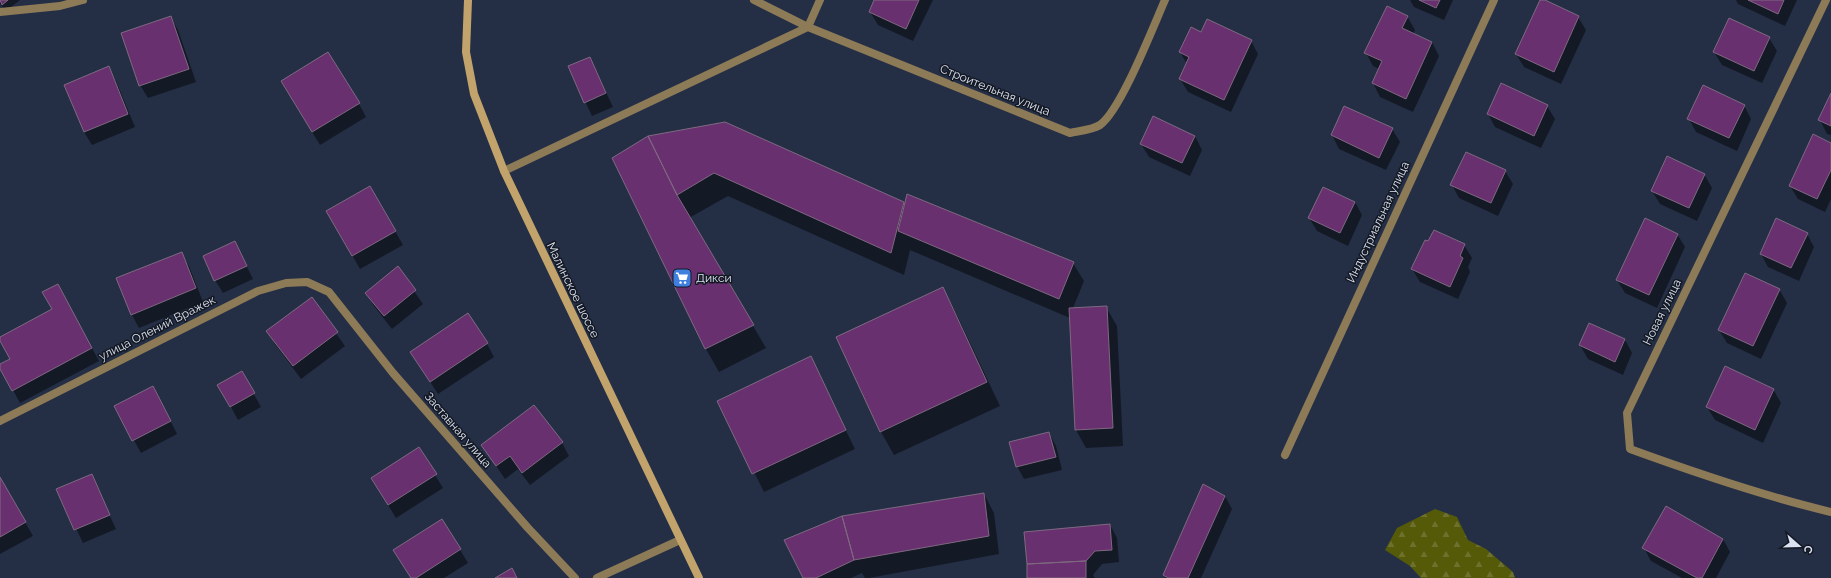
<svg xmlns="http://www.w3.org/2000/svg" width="1831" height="578" font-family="Raleway,sans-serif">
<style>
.forest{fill:url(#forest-firs)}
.shadow{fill:#0007}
.building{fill:#693070;stroke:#7e6980}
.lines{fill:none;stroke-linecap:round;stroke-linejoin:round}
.street{stroke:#8d7a57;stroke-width:8}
.secondary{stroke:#c2a36b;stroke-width:8}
.labels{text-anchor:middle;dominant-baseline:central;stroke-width:3;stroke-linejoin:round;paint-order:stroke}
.street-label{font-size:12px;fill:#dbe2f1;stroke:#131822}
.poi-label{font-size:12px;fill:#dbe2f1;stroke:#131822;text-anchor:start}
</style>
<defs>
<pattern id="forest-firs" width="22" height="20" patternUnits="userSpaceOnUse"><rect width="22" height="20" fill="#555a09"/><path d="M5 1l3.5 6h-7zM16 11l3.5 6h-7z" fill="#6d712d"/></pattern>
</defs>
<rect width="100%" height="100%" fill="#242f46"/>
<path class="forest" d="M1435 509 1457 517 1468 540 1486 549 1513 572 1515 578H1421L1410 566 1385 550 1397 528Z"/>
<path class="shadow" d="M0 0H20L6 11 0 4Z
M875 0H933L913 41 878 25 870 12Z
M1410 0H1453L1444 20 1414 7Z
M1541 0 1578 17 1586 30 1561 84 1524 67 1516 54Z
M1736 0H1797L1785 26 1738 4Z
M1407 16 1415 30 1413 34 1432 42 1439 56 1413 112 1380 97 1373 83 1379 69 1373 66 1366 53Z
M171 17 178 30 196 82 148 98 140 85Z
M1202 33 1251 41 1258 54 1231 112 1188 92 1180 79 1187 64 1180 52Z
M1769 38 1777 51 1762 83 1722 65 1714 52Z
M590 58 613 107 592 116 569 67Z
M108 68 116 81 135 127 92 145 84 132Z
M289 94 359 104 366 117 320 145Z
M1831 95V135L1827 134 1820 120Z
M1744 105 1751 119 1737 151 1696 132 1689 119Z
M1547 106 1555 119 1541 148 1495 127 1488 114Z
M1345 107 1392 129 1400 142 1386 170 1339 149 1332 135Z
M1195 136 1202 150 1190 176 1149 157 1141 144Z
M649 137 903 203 905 206 1073 263 1084 281 1073 308 1106 307 1117 326 1123 446 1086 448 1076 430 1070 318 910 250 904 275 728 196 689 218 766 348 719 372 706 349 613 159Z
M1831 144V199L1825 212 1798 199 1790 186Z
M1466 153 1505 171 1513 184 1498 216 1459 198 1452 185Z
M1704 174 1712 188 1697 221 1660 204 1652 191Z
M370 187 403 245 360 269 328 212Z
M1355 202 1362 215 1348 246 1317 231 1309 218Z
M1677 234 1685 247 1657 308 1625 293 1617 280Z
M1807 234 1814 247 1799 281 1768 267 1761 254Z
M235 243 253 279 223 293 215 280Z
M1464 245 1472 258 1468 267 1470 272 1458 299 1420 282 1412 269Z
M181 253 189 266 203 302 139 328 132 315Z
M398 268 423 304 392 329 374 306 366 293Z
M942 288 955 311 1000 406 894 455 881 432 837 337Z
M1779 289 1787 303 1761 359 1727 343 1719 330Z
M311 298 345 346 301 379 275 344 268 331Z
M65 299 99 361 20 403 0 366 11 360 0 338 53 310Z
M1590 324 1625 340 1632 353 1623 375 1588 359 1580 345Z
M487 344 494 357 438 394 411 352Z
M810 358 855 449 764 492 719 402Z
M242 373 261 407 238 420 219 385Z
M1773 389 1781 403 1763 443 1715 420 1707 407Z
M160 400 177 434 141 453 115 406Z
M1049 433 1056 446 1062 470 1024 479 1017 466Z
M562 443 569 456 530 485 518 469 505 479 482 445Z
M419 449 443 488 396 518 380 492Z
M91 476 116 529 83 543 58 490Z
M0 478 33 536 0 554Z
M984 494 994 513 999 554 869 578H865L862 573 851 578H804Z
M1225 496 1232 509 1201 578H1165L1164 575Z
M442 520 468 563 444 578H412Z
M1110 525 1117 538 1119 562 1102 564 1093 575 1095 578H1028Z
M1723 539 1730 552 1716 578H1682L1651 561 1644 548Z"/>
<path class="building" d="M0 0H8L2 5Z
M874 0H919L906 29 869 12Z
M1419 0H1440L1436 8Z
M1540 0H1545L1579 16 1554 72 1515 54Z
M1748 0H1784L1778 14Z
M1387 6 1408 16 1402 28 1432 42 1406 99 1372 83 1382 61 1364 53Z
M171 16 189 69 139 86 121 33Z
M1729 18 1770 37 1754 71 1713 52Z
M1207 19 1252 40 1224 100 1179 79 1189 57 1179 52 1191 27 1201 32Z
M328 52 360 103 312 132 281 81Z
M590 57 606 93 584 103 568 66Z
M109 66 128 114 84 132 64 85Z
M1501 83 1548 105 1534 136 1487 114Z
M1703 85 1745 105 1729 138 1687 119Z
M1831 93V126L1818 120Z
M1344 106 1393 128 1379 158 1331 135Z
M1153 116 1195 136 1182 163 1140 144Z
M725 122 904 202 891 253 714 173 677 195 648 136Z
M1813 134 1831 143V170L1817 199 1789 186Z
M648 136 677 195 754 325 705 349 612 158Z
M1466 152 1506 170 1491 203 1450 185Z
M1667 156 1705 174 1689 208 1651 191Z
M370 186 396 231 352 256 326 211Z
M1323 187 1355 202 1340 233 1308 218Z
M907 194 1074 262 1059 299 898 231Z
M1645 218 1678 234 1649 295 1616 280Z
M1776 218 1808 233 1791 268 1760 254Z
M1434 230 1465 244 1460 256 1463 258 1450 287 1411 269 1425 240 1428 241Z
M235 241 247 266 214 281 203 256Z
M182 252 196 288 131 315 116 278Z
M398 266 416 290 384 316 365 293Z
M1745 273 1780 289 1753 346 1718 330Z
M58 284 92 348 12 391 0 369V364L10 359 0 341V337L52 309 42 292Z
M943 287 987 382 880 432 836 337Z
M312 297 338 332 293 366 266 331Z
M1107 306 1113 428 1075 430 1069 308Z
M468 313 488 343 430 382 410 352Z
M1589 323 1625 339 1615 362 1579 345Z
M811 356 846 430 752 474 717 401Z
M1725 366 1774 389 1755 430 1706 407Z
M242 371 255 393 230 407 217 385Z
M153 386 171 421 132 441 114 406Z
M534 405 563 442 522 473 510 456 496 466 481 445Z
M1049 432 1056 457 1016 467 1009 442Z
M419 447 437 474 388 505 371 478Z
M92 474 110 515 74 530 56 489Z
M0 477 26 522 0 537Z
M1203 484 1225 496 1188 578H1168L1163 575Z
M984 493 989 536 854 560 842 516Z
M1666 506 1723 539 1702 578H1697L1642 548Z
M842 516 854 560 816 578H803L784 540Z
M442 519 461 549 416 578H411L393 550Z
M1110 524 1112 550 1095 551 1086 561 1027 564 1024 532Z
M1086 561V578H1027V564Z
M512 568 517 578H495Z"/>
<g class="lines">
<path class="street" d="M754 0 808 27 1070 133C1079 131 1092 130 1100 125 1121 110 1153 27 1165 0
M1826 0 1627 413 1630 449C1696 473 1763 496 1831 512
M0 12 60 6 83 0
M808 27 820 0
M504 171 808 27
M0 421 258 291 286 283 307 282 329 292 393 373 528 528 575 578
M1285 455 1494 0
M597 578 680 540"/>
<path class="secondary" d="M468 0 466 52 474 94 504 171 699 578"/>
</g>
<defs>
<symbol id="supermarket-square" viewBox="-11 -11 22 22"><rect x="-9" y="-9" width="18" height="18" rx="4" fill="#3f7fe0" stroke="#131822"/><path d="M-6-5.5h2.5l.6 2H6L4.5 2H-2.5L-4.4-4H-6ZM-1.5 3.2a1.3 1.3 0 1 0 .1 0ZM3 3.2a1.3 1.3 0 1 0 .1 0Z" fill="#fff"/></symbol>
</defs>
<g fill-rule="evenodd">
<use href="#supermarket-square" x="671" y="267" width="22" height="22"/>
</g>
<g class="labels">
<g class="street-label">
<text transform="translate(995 90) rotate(22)">Строительная улица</text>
<text transform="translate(1378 222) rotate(-65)">Индустриальная улица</text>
<text transform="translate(573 290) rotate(64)">Малинское шоссе</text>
<text transform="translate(1662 312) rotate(-64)">Новая улица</text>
<text transform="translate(157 328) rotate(-27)">улица Олений Вражек</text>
<text transform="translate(458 430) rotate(49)">Заставная улица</text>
</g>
<g class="poi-label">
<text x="696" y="278">Дикси</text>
</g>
</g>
<g transform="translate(1799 546) rotate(110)" stroke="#131822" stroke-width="3" paint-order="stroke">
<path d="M0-3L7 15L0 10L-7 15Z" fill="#dbe2f1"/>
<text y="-6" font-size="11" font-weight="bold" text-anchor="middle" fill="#dbe2f1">С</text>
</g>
</svg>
